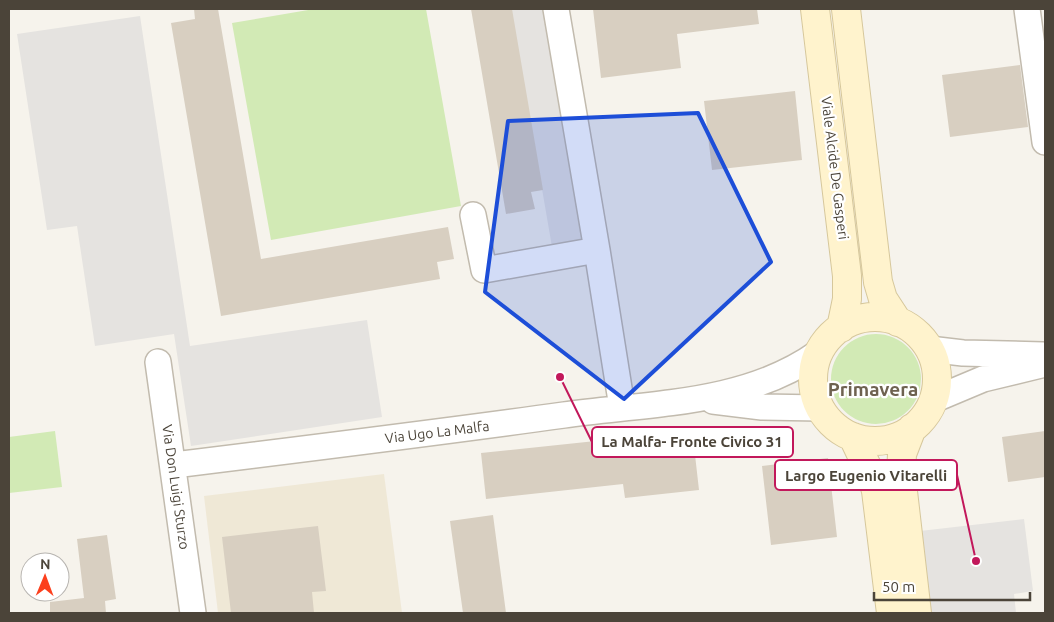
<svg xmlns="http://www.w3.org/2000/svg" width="1054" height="622" font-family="Ubuntu,sans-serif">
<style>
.education{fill:#efe8d6}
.green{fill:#d2eab5}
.parking{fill:#e5e3e0}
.building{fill:#d8cfc1}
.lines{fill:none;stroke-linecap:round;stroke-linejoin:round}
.street-casing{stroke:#c2bbae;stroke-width:28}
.secondary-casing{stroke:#d6c79b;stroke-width:30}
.street{stroke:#fff;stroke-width:25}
.secondary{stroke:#fff3cd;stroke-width:28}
.marked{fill:#1d4ed8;fill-opacity:0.2;stroke:#1d4ed8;stroke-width:4;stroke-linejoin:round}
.labels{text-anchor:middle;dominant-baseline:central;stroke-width:4.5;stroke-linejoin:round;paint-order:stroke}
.street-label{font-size:14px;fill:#4b4439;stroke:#fff}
.district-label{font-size:19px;font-weight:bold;fill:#6e6250;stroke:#fff}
.leader{fill:none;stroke:#c2185b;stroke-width:2}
.callout-dot{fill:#c2185b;stroke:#fff;stroke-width:2}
.callout{fill:#fff;stroke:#c2185b;stroke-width:2}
.callout-label{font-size:15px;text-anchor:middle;font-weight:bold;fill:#4b4439}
</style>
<rect width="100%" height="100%" fill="#f6f3ec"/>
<path class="education" d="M384 474 402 613H218L204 496Z"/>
<path class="green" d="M314 9H426L461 206 271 240 232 23Z
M831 379a45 45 0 1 1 90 0a45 45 0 1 1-90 0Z
M55 431 62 487 9 493V437Z"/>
<path class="parking" d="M511 9H556L596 240 552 247Z
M140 16 190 346 367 320 382 417 191 446 174 334 95 346 77 226 47 230 17 34Z
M1024 519 1033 591 1014 594 1016 613H930L920 531Z"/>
<path class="building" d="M194 9H218L261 259 448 227 454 259 437 262 440 279 221 316 171 23 195 19Z
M471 9H512L543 190 531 192 535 209 506 214Z
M593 9H757L759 24 677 34 681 68 601 78Z
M1020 65 1028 127 950 137 942 75Z
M795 91 802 160 712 170 704 101Z
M1045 431V477L1008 482 1002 437Z
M624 438 626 454 694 446 699 490 625 498 623 484 486 499 481 453Z
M828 458 837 537 771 545 762 466Z
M493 515 506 613H463L450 521Z
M318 526 326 591 312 592 314 613H231L222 537Z
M107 535 116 599 105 601 106 613H50V602L84 598 77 539Z"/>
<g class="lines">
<defs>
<path id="street" d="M556 9 597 250
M1027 9 1045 142
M473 215 484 270 597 250 622 407
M929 349 963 353 1043 355
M158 362 193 613
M933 400 983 379 1045 364
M713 401 762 407 820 408
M174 465C304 449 434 433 564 415 650 403 745 405 818 353"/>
<path id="secondary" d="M815 9 847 276V299L841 328
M846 9 878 282 883 299 898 322
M813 379a62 62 0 1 1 124 0a62 62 0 1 1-124 0Z
M912 428 902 454 901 474 917 613
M853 437 872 477 876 491 891 613"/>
</defs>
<use href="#street" class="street-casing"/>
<use href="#secondary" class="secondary-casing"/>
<use href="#street" class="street"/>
<use href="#secondary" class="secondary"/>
</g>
<path class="marked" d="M698 113 771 262 624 399 485 292 508 121Z"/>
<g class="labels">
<g class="street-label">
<text transform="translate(835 168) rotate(83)">Viale Alcide De Gasperi</text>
<text transform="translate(437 432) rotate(-7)">Via Ugo La Malfa</text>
<text transform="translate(176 487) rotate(82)">Via Don Luigi Sturzo</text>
</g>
<g class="district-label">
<text x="873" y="389">Primavera</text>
</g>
</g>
<path class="leader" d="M560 377L592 442M976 561L957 475"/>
<g class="callout-dot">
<circle cx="560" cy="377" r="5"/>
<circle cx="976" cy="561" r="5"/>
</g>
<g class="callout">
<rect x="592" y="427" width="201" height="30" rx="5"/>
<rect x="775" y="460" width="182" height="30" rx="5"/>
</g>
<g class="callout-label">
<text x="692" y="447">La Malfa- Fronte Civico 31</text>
<text x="866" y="481">Largo Eugenio Vitarelli</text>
</g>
<rect width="1054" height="622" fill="none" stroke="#4b4439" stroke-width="20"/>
<g transform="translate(45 577) rotate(1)"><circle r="24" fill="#ffffff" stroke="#b7b4b0"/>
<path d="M0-4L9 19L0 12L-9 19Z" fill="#fc3f1d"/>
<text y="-8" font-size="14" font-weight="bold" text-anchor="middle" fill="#4b4439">N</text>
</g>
<path d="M874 592v8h156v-8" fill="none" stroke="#4b4439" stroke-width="2.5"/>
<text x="882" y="592" font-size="15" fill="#4b4439" stroke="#ffffff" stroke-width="4" paint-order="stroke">50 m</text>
</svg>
